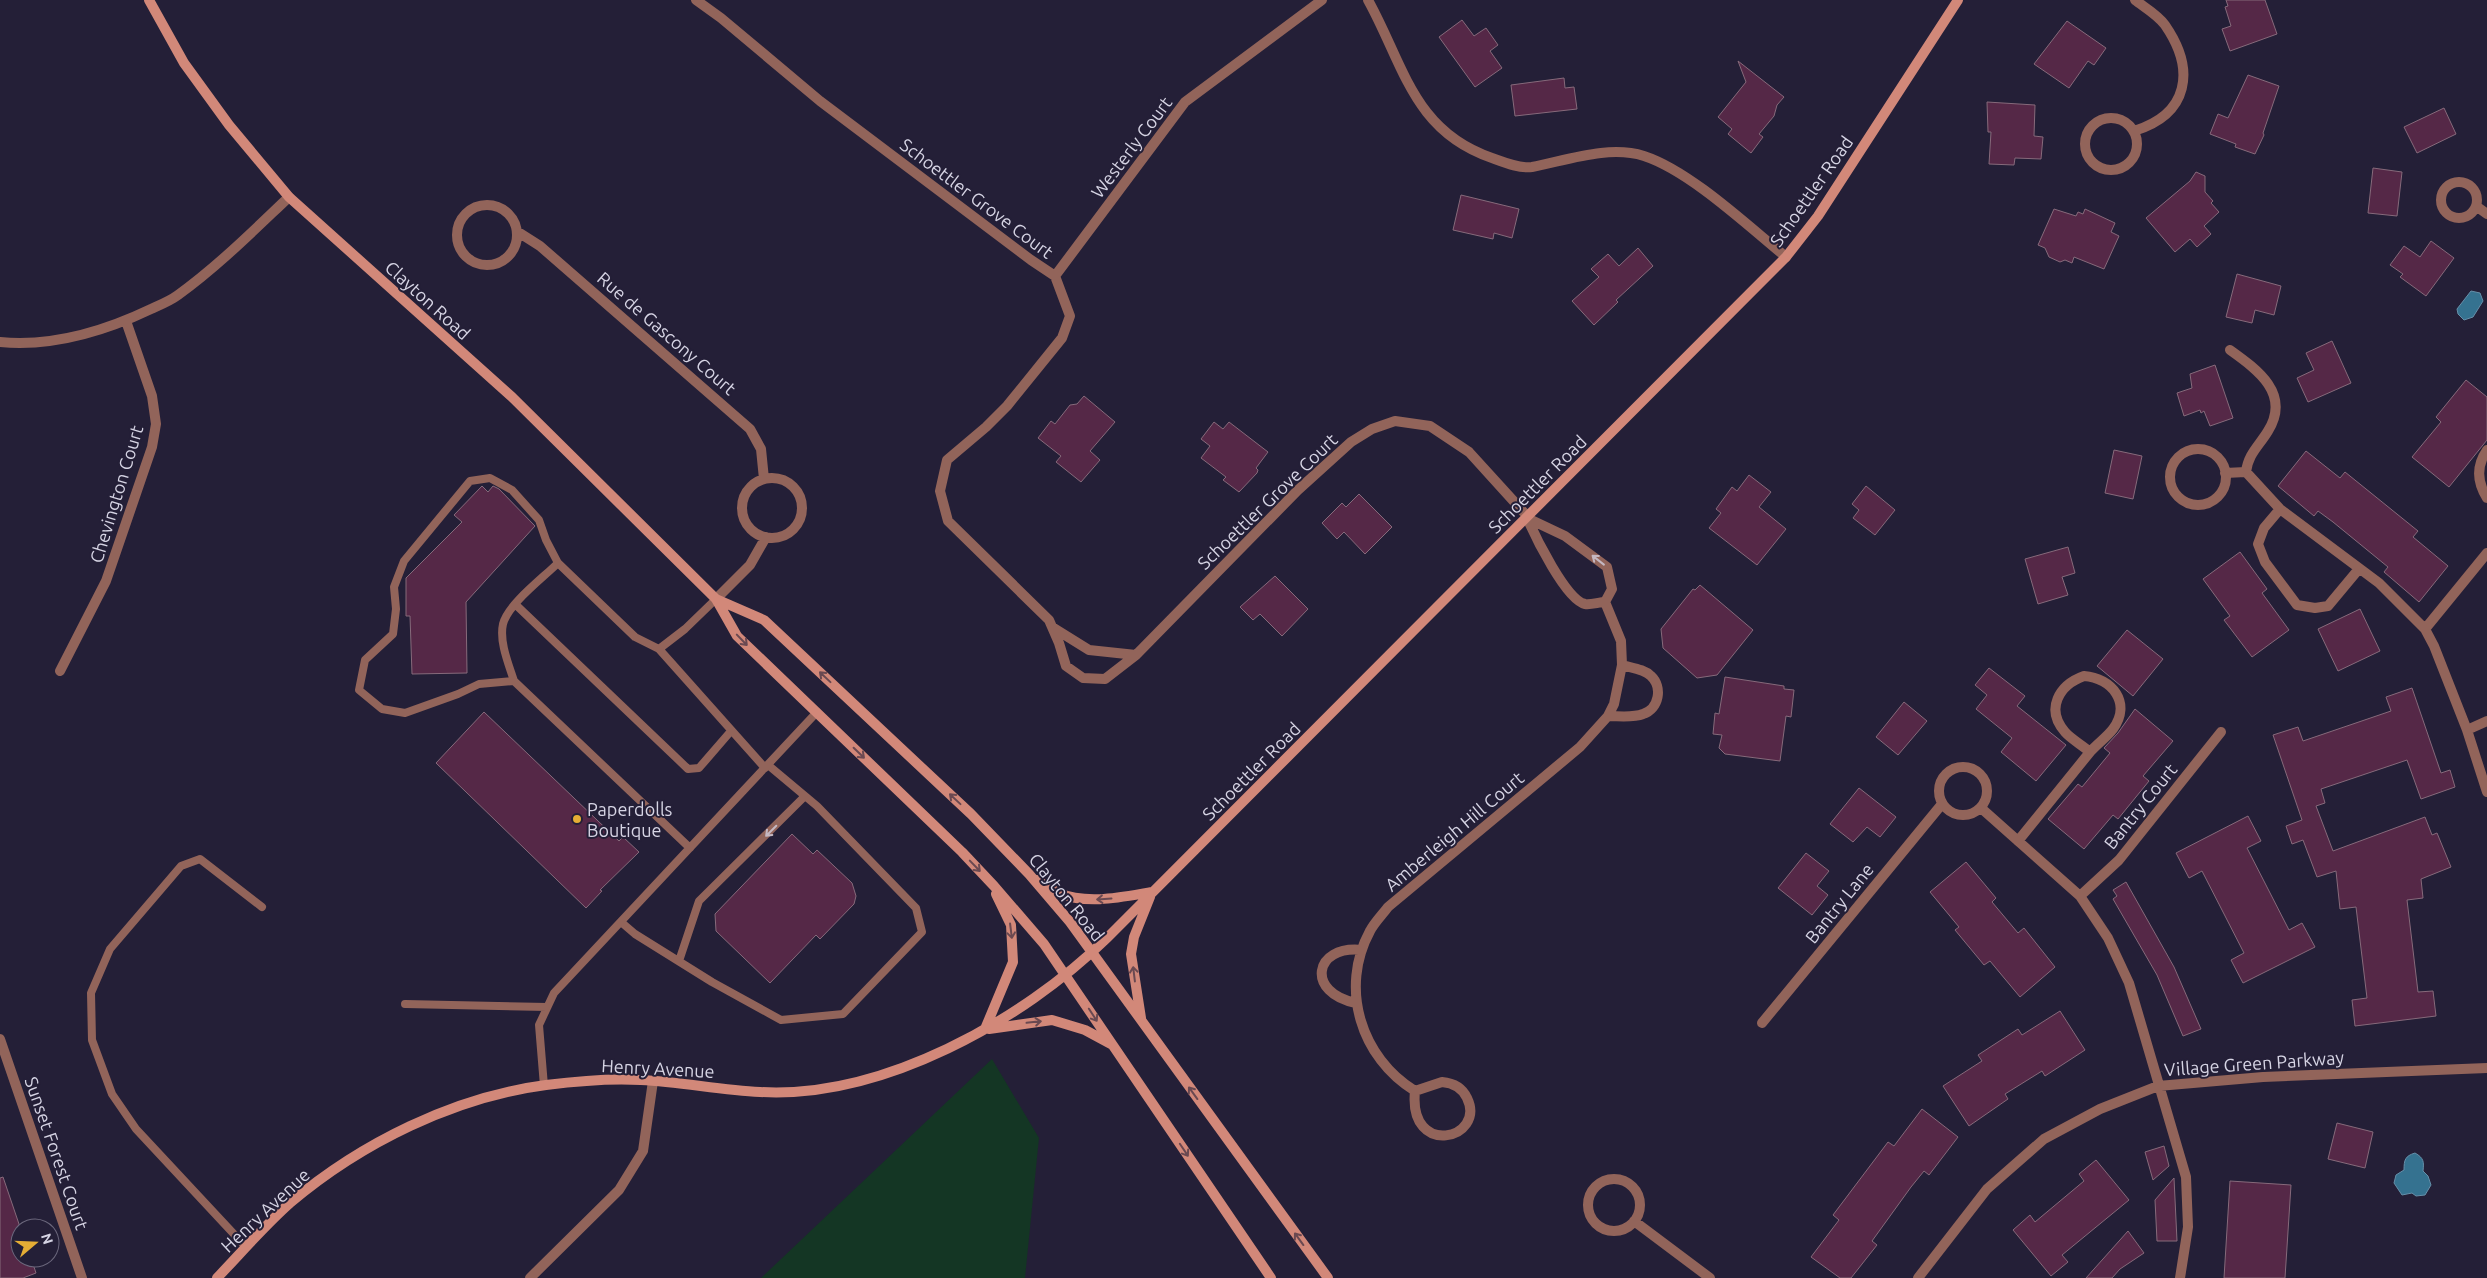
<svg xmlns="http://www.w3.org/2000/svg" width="2487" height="1278" font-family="Ubuntu,sans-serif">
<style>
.green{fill:#143624}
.water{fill:#357290;stroke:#658fa9}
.building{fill:#552847;stroke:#866a7b}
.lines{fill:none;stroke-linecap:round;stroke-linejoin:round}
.lane{stroke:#92645a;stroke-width:8}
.street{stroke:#92645a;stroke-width:10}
.secondary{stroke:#d28879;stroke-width:10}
.oneway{stroke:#c5b8c2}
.oneway2{stroke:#6a4951}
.poi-dot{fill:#e5ad35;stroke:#241f37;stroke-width:2}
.labels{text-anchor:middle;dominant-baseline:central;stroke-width:4;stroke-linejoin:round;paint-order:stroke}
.street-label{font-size:18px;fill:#d6d4e4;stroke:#241f37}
.poi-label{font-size:18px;fill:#d6d4e4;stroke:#241f37;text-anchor:start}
</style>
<rect width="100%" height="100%" fill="#241f37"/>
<path class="green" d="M992 1059 1039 1138 1025 1278H761Z"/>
<path class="water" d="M2471 291 2480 293 2483 301 2473 317 2464 320 2458 314 2457 309Z
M2415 1153C2424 1158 2424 1162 2423 1171L2428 1176 2431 1185 2425 1195 2416 1196 2412 1193 2402 1195 2394 1183 2396 1175 2404 1170C2404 1160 2405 1156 2415 1153Z"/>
<path class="building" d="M2226 0H2265L2277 34 2230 51 2222 29 2231 26 2225 7 2228 6Z
M1462 20 1474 36 1486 28 1498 45 1490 51 1502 68 1475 87 1439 37Z
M2067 21 2106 48 2094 65 2088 61 2069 88 2034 64Z
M1738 61 1784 97 1777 105 1774 116 1759 134 1763 137 1751 153 1728 134 1732 129 1718 117 1746 82Z
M2248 75 2279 86 2263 133 2264 135 2255 154 2235 147 2236 144 2210 134 2218 114 2228 118Z
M1564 78 1565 88 1574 87 1577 109 1515 116 1511 85Z
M1987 102 2035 105 2034 136 2043 137 2041 159 2015 158 2014 165 1989 164 1991 132H1988Z
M2444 108 2456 134 2417 153 2404 127Z
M2373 168 2402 172 2397 216 2368 213Z
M2196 172 2205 176V192L2213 201 2211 203 2219 212 2204 226 2211 234 2197 247 2190 239 2175 252 2146 218 2190 181Z
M1461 195 1519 209 1512 238 1494 233 1493 239 1453 230Z
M2054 209 2076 216 2078 212 2083 214 2085 209 2115 223 2111 232 2119 236 2104 269 2074 257 2072 263 2065 260 2060 262 2049 257 2045 248 2038 245Z
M2431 241 2454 258 2426 296 2400 277 2403 274 2390 265 2404 246 2420 257Z
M1638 248 1653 266 1616 300 1618 302 1594 325 1572 301 1599 277 1591 269 1608 254 1619 266Z
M2237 274 2281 286 2274 315 2255 310 2252 323 2226 317Z
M2332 341 2351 383 2308 402 2297 378 2314 370 2306 353Z
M2215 365 2233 418 2210 426 2204 411 2201 413 2200 410 2184 416 2177 393 2192 388 2190 374Z
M2466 380 2487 397V440L2449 487 2412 457 2441 422 2436 417Z
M1084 396 1115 422 1090 451 1100 460 1081 482 1056 462 1061 456 1038 438 1051 421 1055 424 1070 405 1077 404Z
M1214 422 1223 429 1229 422 1268 452 1256 468 1258 470 1257 473 1239 492 1223 480 1226 477 1201 458 1210 446 1201 439Z
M2114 450 2142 456 2133 499 2105 493Z
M2306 451 2340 478 2345 472 2418 531 2413 537 2448 566 2419 602 2384 572 2388 567 2333 522 2318 511 2314 516 2278 486Z
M1749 475 1771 492 1759 507 1786 529 1757 565 1709 528 1721 513 1716 509 1732 487 1737 491Z
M482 486 488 492 493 486 499 489 535 526 466 602 467 673 412 674 410 616H406V578L462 522 454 515Z
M1866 486 1895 510 1875 535 1853 518 1859 510 1852 504Z
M1359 494 1392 527 1365 554 1344 532 1337 539 1322 523 1342 503 1346 507Z
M2068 547 2075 573 2062 577 2068 595 2038 604 2025 559Z
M2240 552 2267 589 2262 593 2289 630 2252 657 2224 620 2230 616 2203 579Z
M1275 576 1308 609 1282 636 1260 614 1253 620 1240 607Z
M1700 585 1753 630 1717 675 1697 678 1663 648 1661 629 1693 589 1695 590Z
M2360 609 2380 651 2338 671 2318 629Z
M2127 630 2163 659 2133 696 2097 666Z
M1989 668 2025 696 2017 706 2066 745 2036 781 2001 752 2012 738 1976 709 1987 695 1975 685Z
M1725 677 1784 686V689L1794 690 1791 717 1786 716 1780 761 1725 754 1719 748 1722 735 1713 734 1715 713 1719 714Z
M2412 688 2441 773 2450 770 2455 787 2421 799 2407 760 2321 789 2325 803 2316 806 2333 851 2425 817 2432 835 2437 833 2451 867 2421 879 2423 898 2407 900 2418 992 2433 991 2436 1016 2355 1026 2352 1000 2367 998 2356 907 2340 909 2336 871 2317 877 2303 840 2292 844 2286 826 2302 820 2273 735 2298 727 2303 741 2391 711 2386 697Z
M1904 702 1927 721 1898 755 1876 737Z
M2135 709 2173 741 2143 776 2149 781 2118 819 2113 815 2084 849 2048 819 2078 784 2082 787 2110 753 2104 748 2118 733Z
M484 712 619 841 623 837 639 852 600 890 602 891 586 908 436 763Z
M1859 788 1896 817 1880 837 1867 827 1853 842 1830 824Z
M2248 816 2261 841 2247 848 2289 930 2302 923 2315 947 2243 983 2231 960 2244 953 2202 871 2189 878 2176 853Z
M792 834 813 854 817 850 852 883 856 896 854 904 820 939 816 935 770 983 716 931 715 914Z
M1806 853 1829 871 1817 886 1828 895 1812 915 1778 888Z
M1966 862 1996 898 1992 902 2018 933 2024 928 2055 967 2020 997 1990 961 1984 965 1955 930 1959 927 1930 892Z
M2126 882 2174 967 2201 1029 2183 1036 2157 975 2113 899 2117 896 2113 890Z
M2060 1011 2085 1050 2045 1076 2042 1071 2005 1094 2008 1099 1969 1126 1943 1086 1982 1061 1978 1055 2018 1029 2022 1035Z
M1922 1109 1958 1137 1929 1175 1924 1171 1911 1187 1872 1241 1877 1245 1851 1278H1840L1811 1257 1839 1220 1833 1215 1888 1142 1894 1146Z
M2337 1123 2373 1132 2365 1168 2328 1159Z
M2164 1146 2169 1166 2153 1180 2145 1152Z
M2096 1160 2129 1200 2062 1255 2068 1262 2051 1276 2013 1230 2030 1215 2035 1222 2084 1181 2079 1174Z
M3 1177 20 1227V1258H31L36 1273 23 1278H0V1178Z
M2174 1178 2177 1241H2157L2155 1200Z
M2230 1181 2291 1185 2285 1278H2224Z
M2128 1231 2144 1253 2120 1269 2112 1278H2086Z"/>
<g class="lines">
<path class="lane" d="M515 604 688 769 699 768 731 731
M659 649 765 768
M514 681 479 684 458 694 405 713 382 709 359 690 365 660 393 634 396 609 394 587 404 561 470 481 490 478 512 490 539 520 546 540 558 563
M690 848 514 681C509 665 499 642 503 624 508 604 543 578 558 563L635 637 659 649 685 629 716 599
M621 922 635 934 712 982 781 1020 843 1014 922 932 916 908 817 806 768 765
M679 961 699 901 805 796
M405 1004 547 1007
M544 1086 539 1025 554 993 817 712
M246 1247 136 1129 112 1094 92 1040 91 993 110 949 181 866 200 859 262 907"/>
<path class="street" d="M696 0 721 18 820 101 1031 260 1055 276 1070 316 1062 338 1007 406 986 427 947 460 940 491 948 521 1049 620 1059 643 1066 666 1083 678 1105 679 1136 655 1298 490 1351 442 1372 429 1395 421 1430 426 1469 452 1528 517
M1368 0C1404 65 1413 131 1492 158 1503 162 1520 169 1532 167 1568 160 1609 145 1644 156 1690 171 1748 226 1786 257
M2085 144a26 26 0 1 1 52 0a26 26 0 1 1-52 0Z
M2134 131C2189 114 2196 70 2165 25 2158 15 2144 7 2135 0
M2441 200a18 18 0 1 1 36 0a18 18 0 1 1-36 0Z
M457 235a30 30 0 1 1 60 0a30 30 0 1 1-60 0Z
M2476 206 2487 214
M518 232 540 246 750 429 761 449 764 479
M1055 276 1185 102 1322 0
M0 342C51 347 105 331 151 309 160 305 170 301 178 295 218 266 253 231 289 197
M2230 350C2258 370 2291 394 2268 431 2259 446 2248 454 2246 472
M2170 477a28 28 0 1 1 56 0a28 28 0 1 1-56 0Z
M2487 450C2476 466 2477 482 2487 498
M2225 473 2246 472 2280 509 2379 583 2425 629 2434 646 2467 730 2487 792
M742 508a30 30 0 1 1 60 0a30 30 0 1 1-60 0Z
M2280 509 2264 528 2258 544 2265 562 2297 605 2315 608 2328 606 2358 570
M1527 518 1565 536 1607 567 1612 589 1605 602
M1527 518C1535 536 1566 600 1585 604 1591 605 1599 602 1605 602
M716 599 750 565 766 537
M1052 627 1089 650 1136 655
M2425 629 2487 553
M60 671 106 581 152 447 156 424 152 396 126 321
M2084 676C2112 678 2132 703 2113 729 2107 737 2097 744 2090 752 2082 745 2071 739 2065 732 2045 709 2059 685 2084 676Z
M1608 716C1619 716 1633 718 1643 714 1659 709 1663 687 1651 676 1644 669 1632 668 1622 665
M2467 730 2487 721
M1939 791a24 24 0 1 1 48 0a24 24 0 1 1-48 0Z
M1981 808 2080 896 2108 938 2129 983 2186 1177 2188 1227 2180 1278
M2018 841 2090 752
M2080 896 2119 860 2221 732
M1356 1003C1306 993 1313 945 1362 950
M1762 1023 1942 804
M0 1039 82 1278
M1442 1082C1453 1083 1462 1087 1467 1098 1487 1139 1408 1159 1415 1091Z
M1415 1091C1361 1058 1339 988 1370 931 1374 923 1382 915 1388 907L1580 747 1608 716 1614 704 1622 665 1621 641 1605 602
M1588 1205a26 26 0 1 1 52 0a26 26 0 1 1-52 0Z
M1634 1221 1710 1278
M530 1278 619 1190 643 1151 653 1081
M1918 1278 1987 1189 2044 1139 2100 1109 2158 1086 2263 1077 2487 1068"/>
<path class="secondary" d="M149 0 184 63 229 125 289 197 512 397 716 599 737 636 962 852 994 886 1044 944 1271 1278
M716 599 764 620 971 814 1029 874 1070 922 1328 1278
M1038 880C1045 884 1052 890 1058 893 1088 905 1122 897 1152 892
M1141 1018 1131 954 1134 937 1150 897
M985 1029 1013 962 1011 925 996 894
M989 1029 1052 1020 1085 1030 1111 1044
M217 1278C241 1253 264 1226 290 1203 361 1143 454 1097 546 1085 577 1081 609 1078 641 1080 681 1082 720 1090 760 1092 882 1099 1022 1021 1107 938L1786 257 1818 216 1958 0"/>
</g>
<defs><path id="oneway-shaft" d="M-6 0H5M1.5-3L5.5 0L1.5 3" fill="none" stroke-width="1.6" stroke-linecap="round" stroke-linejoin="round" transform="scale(1.25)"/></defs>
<g class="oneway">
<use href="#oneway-shaft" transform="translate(1598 560) rotate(-142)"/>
<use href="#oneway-shaft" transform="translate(771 831) rotate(135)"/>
</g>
<g class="oneway2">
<use href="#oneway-shaft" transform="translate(742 640) rotate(46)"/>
<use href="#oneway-shaft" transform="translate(825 677) rotate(-137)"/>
<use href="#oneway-shaft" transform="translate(859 753) rotate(44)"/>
<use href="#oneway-shaft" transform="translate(955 799) rotate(-137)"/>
<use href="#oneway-shaft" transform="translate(975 866) rotate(46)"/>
<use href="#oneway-shaft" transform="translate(1104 899) rotate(176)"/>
<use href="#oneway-shaft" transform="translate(1011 931) rotate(83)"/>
<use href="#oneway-shaft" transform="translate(1134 974) rotate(-97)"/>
<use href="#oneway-shaft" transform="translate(1093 1015) rotate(57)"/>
<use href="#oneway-shaft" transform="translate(1034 1022) rotate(-6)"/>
<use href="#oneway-shaft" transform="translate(1193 1093) rotate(-126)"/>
<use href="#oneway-shaft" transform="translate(1184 1150) rotate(56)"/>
<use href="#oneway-shaft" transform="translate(1299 1239) rotate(-126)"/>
</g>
<circle class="poi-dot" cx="577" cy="819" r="5"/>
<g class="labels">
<g class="street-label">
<text transform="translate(1131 147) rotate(-53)">Westerly Court</text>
<text transform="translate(1811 191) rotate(-55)">Schoettler Road</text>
<text transform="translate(977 198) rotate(37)">Schoettler Grove Court</text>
<text transform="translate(428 300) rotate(42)">Clayton Road</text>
<text transform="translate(667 333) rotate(41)">Rue de Gascony Court</text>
<text transform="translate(1537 484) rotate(-45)">Schoettler Road</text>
<text transform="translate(116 494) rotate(-73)">Chevington Court</text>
<text transform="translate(1267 501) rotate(-44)">Schoettler Grove Court</text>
<text transform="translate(1251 771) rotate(-45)">Schoettler Road</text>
<text transform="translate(2140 806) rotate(-51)">Bantry Court</text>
<text transform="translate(1454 831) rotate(-40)">Amberleigh Hill Court</text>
<text transform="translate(1067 897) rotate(51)">Clayton Road</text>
<text transform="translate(1839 903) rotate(-51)">Bantry Lane</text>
<text transform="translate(2254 1063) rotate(-4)">Village Green Parkway</text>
<text transform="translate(658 1068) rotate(3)">Henry Avenue</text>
<text transform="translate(57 1153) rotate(71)">Sunset Forest Court</text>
<text transform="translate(265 1210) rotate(-43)">Henry Avenue</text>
</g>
<g class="poi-label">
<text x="587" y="809">Paperdolls<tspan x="587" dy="21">Boutique</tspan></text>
</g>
</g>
<g transform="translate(35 1243) rotate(71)"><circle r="24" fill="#241f37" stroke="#6b677c"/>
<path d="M0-4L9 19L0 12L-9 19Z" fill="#e5ad35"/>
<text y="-8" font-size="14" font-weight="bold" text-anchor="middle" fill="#d6d4e4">N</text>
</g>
</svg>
